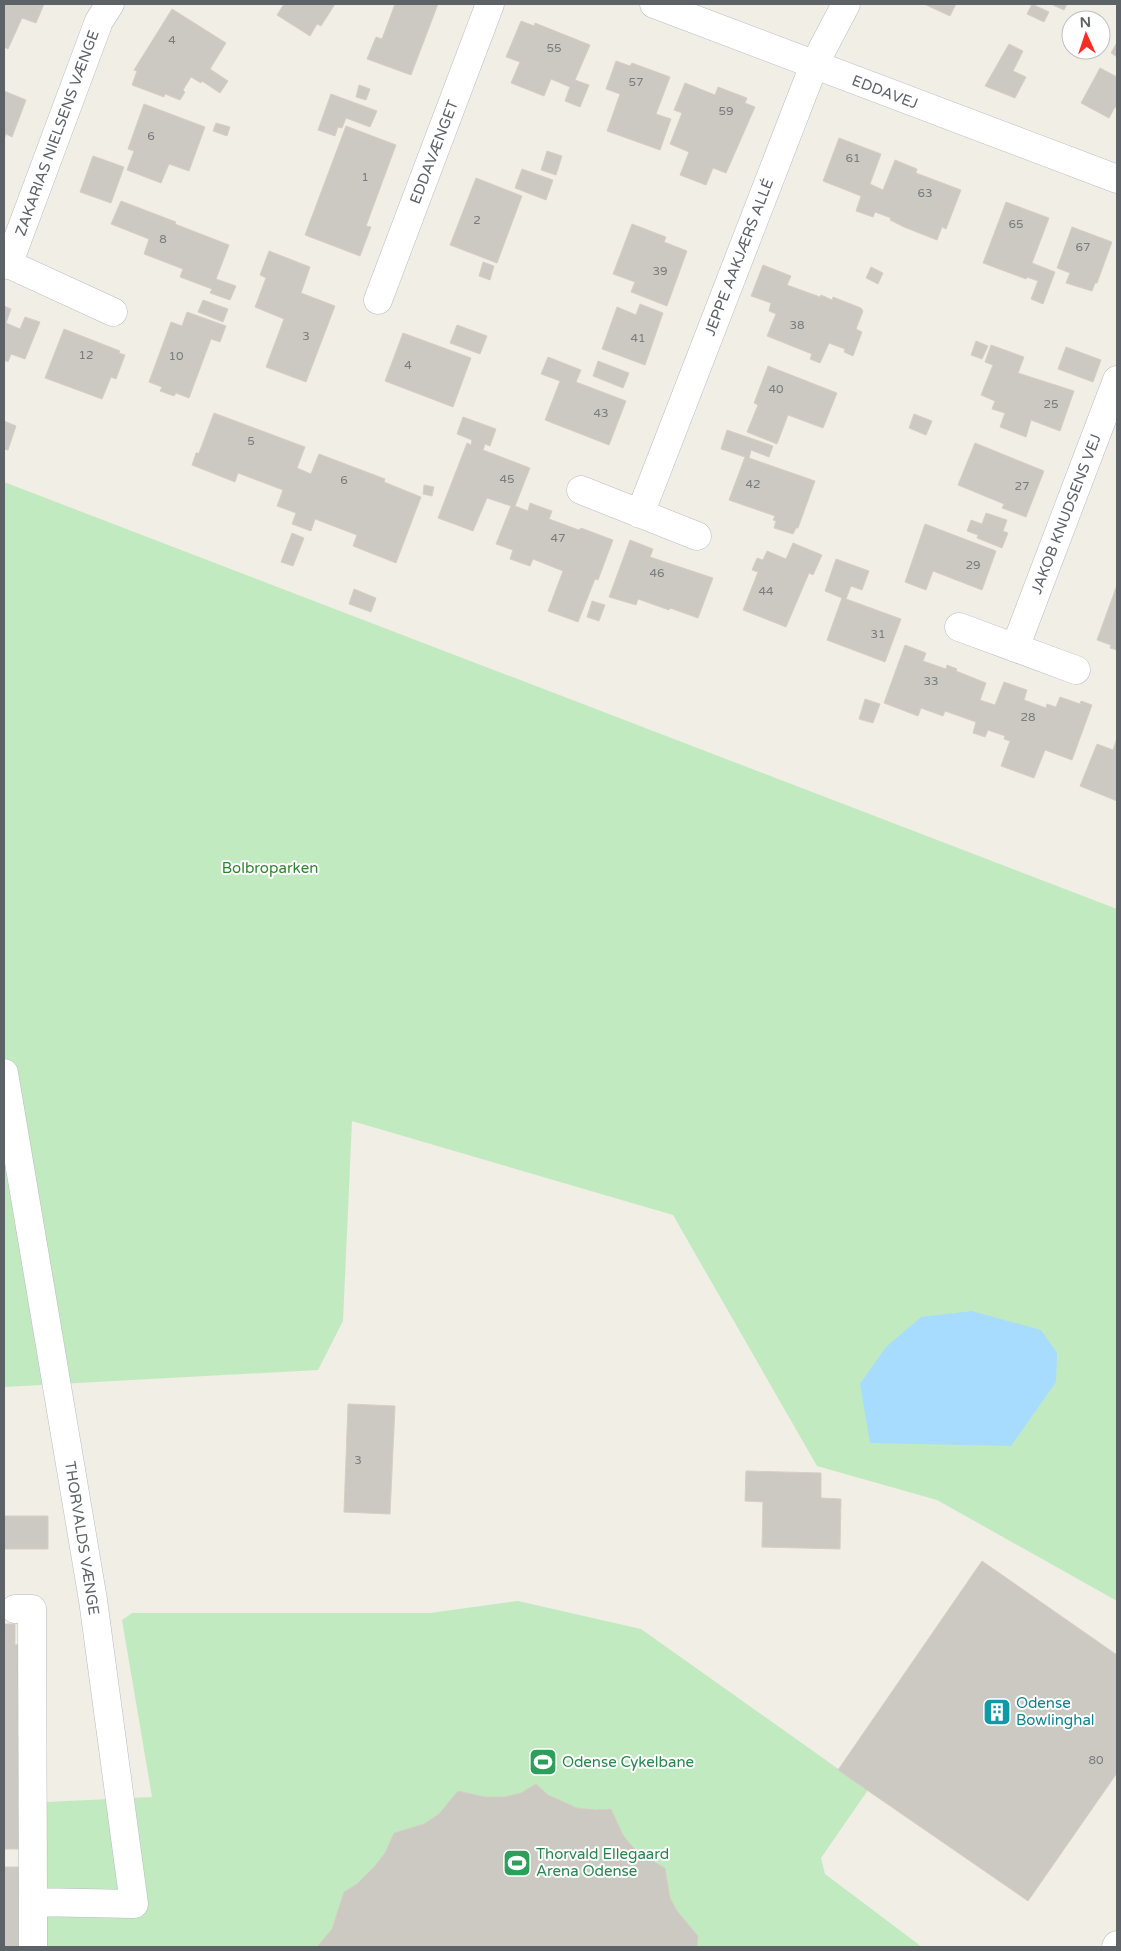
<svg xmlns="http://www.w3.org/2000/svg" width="1121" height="1951" font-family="'Varela Round',sans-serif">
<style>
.green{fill:#c2eac0}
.water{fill:#a7dcff}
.building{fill:#ccc8c2;stroke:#d6cfc3}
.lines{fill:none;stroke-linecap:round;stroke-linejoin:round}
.minor-casing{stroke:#b8bcc0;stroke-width:29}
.minor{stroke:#fff;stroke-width:28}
.labels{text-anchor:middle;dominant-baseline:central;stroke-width:4;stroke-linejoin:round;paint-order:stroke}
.number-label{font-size:12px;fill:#797c7e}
.street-label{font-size:15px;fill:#5d6267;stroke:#fff}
.park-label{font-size:15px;fill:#2e852f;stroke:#fff}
.culture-label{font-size:15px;fill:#0d838f;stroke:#fff;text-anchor:start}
.leisure-label{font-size:15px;fill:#27864d;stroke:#fff;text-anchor:start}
</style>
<rect width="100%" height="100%" fill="#f1eee5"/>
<path class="green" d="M4 482 1117 909V1601L937 1500 817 1466 673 1215 352 1121 343 1321 318 1370 4 1387Z
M518 1601 641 1629 868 1790 821 1858 825 1874 922 1947H44L46 1802 152 1797 122 1620 132 1613H430Z"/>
<path class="water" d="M972 1311 1041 1330 1057 1353 1056 1382 1011 1446 870 1443 860 1384 886 1347 921 1317Z"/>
<path class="building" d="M4 4H44L36 23 22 18 8 49 4 47Z
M284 4H335L321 26 317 24 310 36 277 15Z
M395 4H438L411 75 367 59 376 37 382 39Z
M924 4H956L950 16Z
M1032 4 1049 12 1044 22 1027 14Z
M1053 4H1067L1064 10 1053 5Z
M172 9 226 43 210 69 228 81 220 93 202 81 201 83 191 77 183 90 185 92 180 100 165 94 164 97 132 85 137 71 134 70Z
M521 21 534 26 535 23 590 45 575 80 589 85 580 107 565 101 570 87 551 79 544 96 511 83 520 62 506 57Z
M1009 44 1023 51 1013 71 1026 77 1015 98 985 86Z
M1116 44 1117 45V57L1111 53Z
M616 61 630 66 632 63 670 77 656 114 671 119 660 150 607 131 620 94 606 89Z
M1100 68 1117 77V108L1115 107 1109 118 1081 103Z
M685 83 715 95 718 87 747 98 745 103 755 107 726 173 713 168 706 185 680 175 689 152 670 144 682 113 674 110Z
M359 85 370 89 366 100 356 97Z
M4 91 26 100 12 137 6 134 4 139Z
M331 94 377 111 370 127 346 118 342 128 338 127 335 136 318 130Z
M144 104 205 127 189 171 169 164 161 183 127 170 134 151 128 149Z
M216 123 230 127 227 136 213 131Z
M346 126 396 145 366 226 371 227 360 256 305 235Z
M839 138 881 154 870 184 883 190 895 160 917 169 916 173 961 190 946 229 942 227 937 240 904 227 890 220 891 218 875 212 873 217 856 211 861 196 823 181Z
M547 151 562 156 556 175 541 170Z
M93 156 124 167 111 203 80 192Z
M522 169 553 180 546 200 515 188Z
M476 178 522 196 497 263 450 245Z
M121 201 176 222 175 224 229 245 216 279 236 286 230 300 210 293 212 289 180 277 183 269 144 254 149 239 111 224Z
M1006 202 1049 218 1032 263 1055 272 1043 304 1031 299 1038 281 1027 277 1026 279 983 263Z
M632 224 666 237 664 242 687 251 667 306 631 292 635 282 613 274Z
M1072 227 1112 242 1097 283H1095L1092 291 1066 283 1070 273 1057 268Z
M269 251 310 267 301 293 335 306 306 382 266 367 284 319 255 307 266 278 260 275Z
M483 262 494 266 490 280 479 276Z
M763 265 791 276 787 285 820 297 821 295 832 300 833 297 861 308 863 311 856 329 862 332 853 356 844 352 845 349 829 343 820 363 810 359 812 354 767 336 776 314 769 311 771 303 751 296Z
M871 267 883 273 878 284 866 278Z
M203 300 228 309 223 322 198 312Z
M640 304 663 313 645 365 602 349 617 307 636 315Z
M4 306 11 309 6 323 20 329 25 317 40 322 25 359 11 354 8 362 4 360Z
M187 312 226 326 220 342 211 339 189 398 176 393 174 396 160 391 162 387 149 382 171 322 182 326Z
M457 325 487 336 480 354 450 343Z
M64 329 120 351 119 353 125 355 116 379 111 377 102 399 45 378Z
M403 333 471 358 453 407 385 381Z
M976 341 988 346 982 359 971 355Z
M991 345 1024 357 1018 373 1074 391 1060 431 1031 420 1026 437 1000 427 1005 413 992 409 995 401 981 395 993 365 985 362Z
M1066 347 1101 360 1093 382 1058 369Z
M548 357 581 370 576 382 626 401 609 445 545 420 560 381 541 374Z
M598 361 629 373 623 388 593 376Z
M768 366 837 393 823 428 788 415 777 444 747 432 758 405 754 403Z
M214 413 305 447 297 468 311 474 319 454 385 479 384 482 421 497 396 563 353 546 357 535 315 519 311 531 292 524 296 513 277 506 283 490 238 473 235 482 192 465 196 453H199Z
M914 414 932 421 926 435 909 428Z
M463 417 496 429 490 446 485 444 483 450 530 468 515 506 528 511 530 503 552 511 549 519 579 530 581 528 613 540 598 580 595 579 578 622 548 611 563 571 533 559 530 566 510 559 513 550 496 544 511 506 487 498 473 531 438 518 467 443 471 445 472 440 457 434Z
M4 421 16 426 8 450 4 449Z
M727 430 773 446 769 457 751 450 749 458 815 481 798 528H796L793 534 774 528 776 521 773 520 775 516 729 500 745 457 721 449Z
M975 443 1044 471 1026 517 1002 508 1004 504 958 485Z
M424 485 434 487 432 496 423 494Z
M986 513 1007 520 1003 531 1008 533 1002 548 977 538 978 535 967 531 971 520 982 524Z
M925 524 996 551 982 590 933 571 926 590 905 582Z
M292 533 304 538 293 566 281 562Z
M630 540 653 549 650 557 713 578 698 618 670 608 669 610 638 599 636 605 609 597Z
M793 543 822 555 813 575 809 573 786 627 743 610 758 572 752 570 757 558 763 560 767 551 786 559Z
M836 559 869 571 862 590 851 586 846 599 901 619 885 662 827 640 842 598 825 591Z
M1117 585V650L1110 648 1111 645 1097 640Z
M354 589 376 598 371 612 349 604Z
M592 601 605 605 599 621 587 617Z
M905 645 926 653 923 661 946 669 947 665 957 669 956 671 986 683 980 700 995 705 1004 682 1027 690 1024 700 1046 708 1047 704 1056 707 1060 697 1080 704 1081 701 1092 705 1072 760 1045 750 1034 778 1001 766 1010 741 1004 739 1005 736 988 730 985 737 973 733 976 722 945 711 943 716 921 708 918 716 884 703Z
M865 699 880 704 873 723 859 719Z
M1117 738V801L1080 786 1097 744 1113 750Z
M348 1404 395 1406 390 1514 344 1512Z
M746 1471 821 1473V1498L841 1499 840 1549 762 1547 763 1502 745 1501Z
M4 1516H48V1549H4Z
M982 1561 1117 1655V1773L1028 1901 838 1770Z
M4 1624H15V1645L24 1644 22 1849H4Z
M536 1784 548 1795 577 1808 596 1810 611 1809 623 1835 630 1844 639 1853 665 1868 670 1898 677 1911 698 1936 697 1947H317L332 1929 344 1892 357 1884 375 1866 385 1853 394 1833 424 1824 439 1814 458 1791 485 1797H504L521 1793Z
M4 1867H20V1947H4Z"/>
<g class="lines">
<defs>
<path id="minor" d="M654 4 1117 179
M4 262 113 312
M8 265 99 21 110 4
M378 300 490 4
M581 490 697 536
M640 514 814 65 846 4
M959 627 1076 670
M1015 648 1117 380
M4 1073 93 1600 134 1904 33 1902V1947
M15 1609H32L33 1902
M1116 1947 1117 1945"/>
</defs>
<use href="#minor" class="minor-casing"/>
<use href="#minor" class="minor"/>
</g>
<defs>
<symbol id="building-square" viewBox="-11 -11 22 22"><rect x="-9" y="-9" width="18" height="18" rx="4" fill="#0f9aa8" stroke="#fff"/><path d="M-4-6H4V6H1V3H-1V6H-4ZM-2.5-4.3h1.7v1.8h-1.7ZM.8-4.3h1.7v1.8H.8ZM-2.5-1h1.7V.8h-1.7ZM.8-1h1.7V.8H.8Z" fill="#fff"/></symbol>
<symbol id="stadium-square" viewBox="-11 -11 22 22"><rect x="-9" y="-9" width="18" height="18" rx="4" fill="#2e9e5b" stroke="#fff"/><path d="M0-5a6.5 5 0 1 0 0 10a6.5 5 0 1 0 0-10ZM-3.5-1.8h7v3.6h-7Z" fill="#fff"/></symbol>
</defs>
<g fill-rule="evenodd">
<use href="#building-square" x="981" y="1696" width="32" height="32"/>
<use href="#stadium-square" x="527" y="1746" width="32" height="32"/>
<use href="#stadium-square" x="501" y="1847" width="32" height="32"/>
</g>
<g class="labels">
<g class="number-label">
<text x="172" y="40">4</text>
<text x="554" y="48">55</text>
<text x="636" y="82">57</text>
<text x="726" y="111">59</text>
<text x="151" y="136">6</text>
<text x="853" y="158">61</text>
<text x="365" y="177">1</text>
<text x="925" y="193">63</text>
<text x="477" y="220">2</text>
<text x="1016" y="224">65</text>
<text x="163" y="239">8</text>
<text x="1083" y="247">67</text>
<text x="660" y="271">39</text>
<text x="797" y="325">38</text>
<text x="306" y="336">3</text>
<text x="638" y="338">41</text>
<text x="86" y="355">12</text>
<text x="176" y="356">10</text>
<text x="408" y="365">4</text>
<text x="776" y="389">40</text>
<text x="1051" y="404">25</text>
<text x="601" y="413">43</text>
<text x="251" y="441">5</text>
<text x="507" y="479">45</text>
<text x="344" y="480">6</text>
<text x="753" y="484">42</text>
<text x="1022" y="486">27</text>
<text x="558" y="538">47</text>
<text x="973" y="565">29</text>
<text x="657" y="573">46</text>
<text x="766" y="591">44</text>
<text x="878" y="634">31</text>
<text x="931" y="681">33</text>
<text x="1028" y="717">28</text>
<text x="358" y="1460">3</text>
<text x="1096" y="1760">80</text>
</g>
<g class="street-label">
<text transform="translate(885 92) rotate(21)">EDDAVEJ</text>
<text transform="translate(57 133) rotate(-70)">ZAKARIAS NIELSENS VÆNGE</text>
<text transform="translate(434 152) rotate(-69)">EDDAVÆNGET</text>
<text transform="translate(739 257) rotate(-69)">JEPPE AAKJÆRS ALLÉ</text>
<text transform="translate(1066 514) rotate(-69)">JAKOB KNUDSENS VEJ</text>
<text transform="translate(82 1538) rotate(81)">THORVALDS VÆNGE</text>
</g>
<g class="park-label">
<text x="270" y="868">Bolbroparken</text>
</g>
<g class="culture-label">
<text x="1016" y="1703">Odense<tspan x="1016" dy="17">Bowlinghal</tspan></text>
</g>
<g class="leisure-label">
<text x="562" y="1762">Odense Cykelbane</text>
<text x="536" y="1854">Thorvald Ellegaard<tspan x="536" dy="17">Arena Odense</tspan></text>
</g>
</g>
<rect width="1121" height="1951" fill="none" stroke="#5d6267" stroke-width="10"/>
<g transform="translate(1086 35) rotate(357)"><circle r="24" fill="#ffffff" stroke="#bec0c2"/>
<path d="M0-4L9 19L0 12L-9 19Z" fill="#f72d25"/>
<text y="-8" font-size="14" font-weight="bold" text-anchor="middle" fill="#5d6267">N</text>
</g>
</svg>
